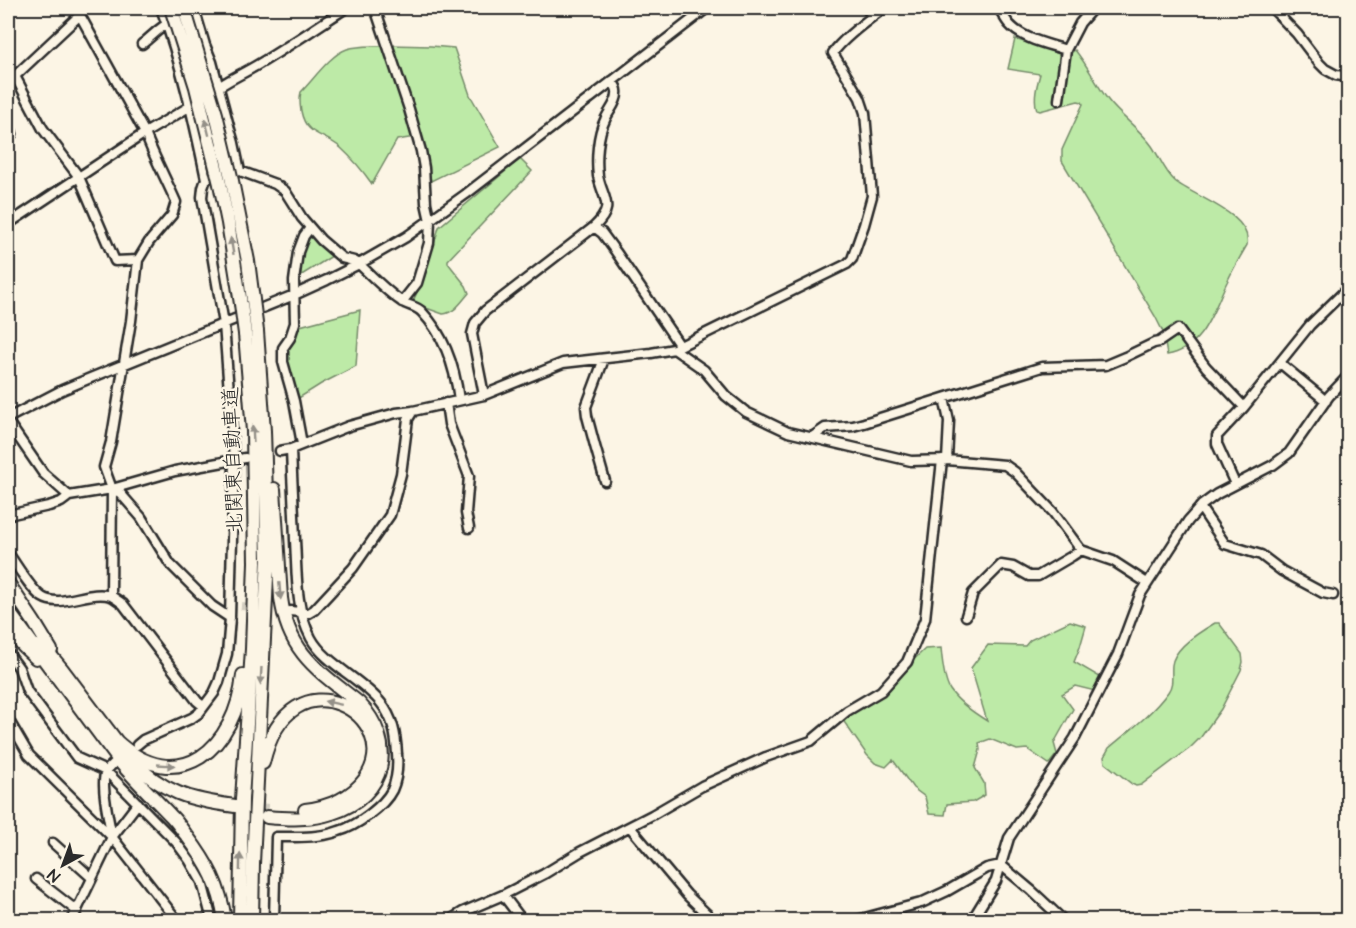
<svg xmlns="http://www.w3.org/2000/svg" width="1356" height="928" font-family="'Architects Daughter','Klee One',sans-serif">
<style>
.green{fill:#bdeaa7;stroke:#748a69;stroke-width:1.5}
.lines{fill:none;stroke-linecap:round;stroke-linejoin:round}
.minor-tunnel{stroke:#d2cdc0;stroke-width:8;stroke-dasharray:8 4;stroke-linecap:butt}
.highway-tunnel{stroke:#d2cdc0;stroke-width:12;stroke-dasharray:12 6;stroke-linecap:butt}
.minor-casing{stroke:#2b2b2b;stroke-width:13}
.highway-casing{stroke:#2b2b2b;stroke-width:16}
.minor{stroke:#fcf5e5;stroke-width:8}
.highway{stroke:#fcf5e5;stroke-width:12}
.highway-bridge-casing{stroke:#2b2b2b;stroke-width:16;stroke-linecap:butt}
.highway-bridge{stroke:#fcf5e5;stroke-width:12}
.oneway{fill:#949088}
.labels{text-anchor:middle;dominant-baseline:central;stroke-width:5;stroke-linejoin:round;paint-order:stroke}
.street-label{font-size:21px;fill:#2b2b2b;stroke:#fcf5e5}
</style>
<rect width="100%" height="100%" fill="#fcf5e5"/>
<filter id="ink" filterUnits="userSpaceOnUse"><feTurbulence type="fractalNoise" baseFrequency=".0167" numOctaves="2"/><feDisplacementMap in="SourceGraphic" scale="12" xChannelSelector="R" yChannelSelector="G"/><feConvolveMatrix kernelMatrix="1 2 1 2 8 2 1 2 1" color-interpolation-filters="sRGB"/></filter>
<g filter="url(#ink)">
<path class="green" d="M1015 39 1058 53 1065 57 1075 50C1088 66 1096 84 1108 100 1121 117 1140 129 1152 146 1160 158 1165 172 1175 181 1192 196 1253 214 1247 245 1240 257 1233 269 1227 282 1213 310 1204 349 1167 355L1163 332 1155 316 1062 161V150L1083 104 1082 102 1078 101 1040 111 1037 110C1033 99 1037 85 1040 74L1008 69Z
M391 45 431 46 454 48 470 95 500 147 431 181 422 143 415 137 397 140 372 184C363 171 353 159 341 148 324 133 306 137 301 111 300 104 299 99 301 92 313 80 331 54 347 49 361 45 377 47 391 45Z
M520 159 532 171 448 260V263L466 286 469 293C462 301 455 313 443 314L412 303 424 278 439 227Z
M311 232 332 256 300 276 302 253Z
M360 310 356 366 321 384 294 401H289L287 398 288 350 300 326Z
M1070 621 1086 626 1080 647 1074 662 1105 680 1099 692 1075 686 1062 694 1073 709 1054 743 1057 754 1049 764 1027 749 1017 750 990 739 979 743 980 750 975 768 984 783 985 795 973 802 947 804 945 815 929 814 925 797 913 788 893 760 886 767 875 763 867 755 840 716 881 691 925 649 941 648C942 659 944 681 950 690 959 703 974 713 987 721L971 668 988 645 1025 646 1030 640Z
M1215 623H1219L1242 654 1243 662 1241 670 1221 709 1201 737 1190 748 1141 785 1136 786 1132 784 1105 763 1104 757 1109 748C1129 731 1152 714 1168 692 1174 684 1171 675 1172 665 1174 648 1201 631 1215 623Z"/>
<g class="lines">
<path class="minor-tunnel" d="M241 606 287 610"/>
<path class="highway-tunnel" d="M245 807 268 810"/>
<defs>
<path id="minor" d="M76 8 145 133C154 157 166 179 176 202L172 215 149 242 138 260 131 321 111 442 104 467 112 489 111 596
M194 8 205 45 212 62 229 126 234 143 240 171
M375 8 409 109 421 151 424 168 426 203 430 221 429 243 417 283 402 302
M866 8 873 16
M999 8C1002 13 1005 19 1009 24 1022 39 1048 44 1066 50
M1272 8 1297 34 1319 63 1325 69 1336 75 1348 77
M80 15 15 76 43 129 79 177 115 261 138 260
M142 44C150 38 162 25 171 22
M207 95C225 81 241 75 259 64 289 46 317 27 346 8
M1059 100 1066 50 1080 23 1093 8
M8 120 12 134 8 137
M206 179 211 177 240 171 275 184 285 191 302 218 321 240 342 258 354 261 359 264C373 277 386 291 401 301 408 306 417 306 422 312 445 336 455 367 459 400
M8 224 145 133 194 104
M594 227 602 233 616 252 678 343V346
M674 349 704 370 726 396 746 412 788 432 911 461 947 460 1005 465 1015 472 1053 512 1081 550 1113 561 1147 583
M604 359 586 407 587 416 595 446 605 481
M1280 363 1326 401
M484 395 472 334 475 323 485 311 594 227C616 206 603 200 598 176 597 167 597 156 598 147 599 138 601 128 605 120 608 112 617 103 617 94 618 89 615 85 612 81
M944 398 949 421 947 460
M446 403 449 424 469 476 466 513 469 528
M8 418 62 390 88 379 294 295 327 280 359 264 406 237 466 194 707 8
M8 422 43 473 69 496
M812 437 825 428 853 426 864 423 1042 367 1106 365 1125 357 1154 343 1159 342 1178 329 1206 367 1244 407
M302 444 294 401 283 362V348L290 338 295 323 294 281 298 252 304 236 310 228
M280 451 291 449 349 426 396 413 413 411 484 395 563 363 651 353 674 349 847 264 852 259 864 225 872 196 865 113 860 98 833 53C843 38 869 19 884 8
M1235 484 1217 444V436L1244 407 1310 325 1348 288
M112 489 120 493 141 517 170 564 212 606 230 618
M1200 507 1225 544 1261 555 1282 571 1323 593 1333 595
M8 515 49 506 61 502 69 496 112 489 175 471 245 458
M8 553C16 564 31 590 42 597 61 609 89 589 111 596 115 598 119 601 123 604L197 701 203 706
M290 611 309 613 314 610 353 568 390 515 401 474 408 419 413 411
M966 616 973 593 1001 565 1013 567 1029 576H1038L1072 556 1081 550
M8 653 19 668 27 691 77 758 106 771 176 842 190 861 202 882 212 920
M8 719 29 755 112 837 177 920
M137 745 143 740 192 718 199 713 214 693 219 682 227 654 230 618 234 460 224 324 202 197 203 188 206 179C194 121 181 63 161 8
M630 827 687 895 713 920
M112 836C109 822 100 783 106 771 108 769 111 766 113 764
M53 843 92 878
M36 879 77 911
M503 895 522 920
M8 918 10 920
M72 920 112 837 138 803
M274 920 276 837C296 837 321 838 339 831 357 826 384 806 392 790 397 779 398 766 397 754 396 735 393 718 381 703 362 679 325 664 311 638 295 608 297 572 295 540 294 509 292 479 291 449
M450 920 463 912 503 895 544 874 580 852 652 815 702 786 766 757 811 741 847 711 881 691 907 662 925 619 942 460
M857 920 921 903 947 891 987 868 1001 865 1032 891 1063 920
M972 920 996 881 1009 838 1075 738 1118 654 1140 595 1188 521 1202 505 1217 494 1273 465 1289 453 1329 396 1348 376"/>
<path id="highway" d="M232 181 248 261 253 300
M220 184 228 223 241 304
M8 583 34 622 51 650
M8 611 121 763C137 782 155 799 172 817 178 823 182 830 187 836 208 864 220 886 225 920
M8 627 23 646 36 658
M42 645 62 669 130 759C163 793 190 800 235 806
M115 740C179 800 236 747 243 675
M263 763C290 646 408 718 365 779 350 799 329 807 305 810
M267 817C289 819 311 820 332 813 387 796 397 743 359 703 319 671 288 653 281 598L274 489
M240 920 242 799 252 649 255 562 253 431 245 334
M252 920 253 863 268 557 264 431 257 331"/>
</defs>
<use href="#minor" class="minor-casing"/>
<use href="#highway" class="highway-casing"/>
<use href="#minor" class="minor"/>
<use href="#highway" class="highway"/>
<defs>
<path id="highway-bridge" d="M171 8 196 87 220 184
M184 8 216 114 232 181
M253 300 257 331
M241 304 245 334"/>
</defs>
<use href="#highway-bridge" class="highway-bridge-casing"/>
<use href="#highway-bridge" class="highway-bridge"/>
</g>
<defs><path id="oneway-solid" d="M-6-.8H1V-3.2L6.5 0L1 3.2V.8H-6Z" transform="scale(1.5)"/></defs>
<g class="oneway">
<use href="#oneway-solid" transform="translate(207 127) rotate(-104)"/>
<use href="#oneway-solid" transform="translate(232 246) rotate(-100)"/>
<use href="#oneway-solid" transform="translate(253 434) rotate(-93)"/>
<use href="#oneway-solid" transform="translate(280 591) rotate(85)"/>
<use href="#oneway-solid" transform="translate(261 676) rotate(93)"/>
<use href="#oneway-solid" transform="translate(333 703) rotate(-168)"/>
<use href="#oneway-solid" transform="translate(166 765) rotate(3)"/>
<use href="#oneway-solid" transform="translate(240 862) rotate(-89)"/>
</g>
</g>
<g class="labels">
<g class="street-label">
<text transform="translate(233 460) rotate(-92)">北関東自動車道</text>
</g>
</g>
<rect width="1356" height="928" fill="none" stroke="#fcf5e5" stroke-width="30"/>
<rect x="15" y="15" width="1326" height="898" fill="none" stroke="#2b2b2b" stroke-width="2" filter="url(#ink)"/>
<g transform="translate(63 865) rotate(221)" stroke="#fcf5e5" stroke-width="4.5" paint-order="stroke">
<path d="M0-4.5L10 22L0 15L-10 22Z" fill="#2b2b2b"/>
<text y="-9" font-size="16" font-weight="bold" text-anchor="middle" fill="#2b2b2b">N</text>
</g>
</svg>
